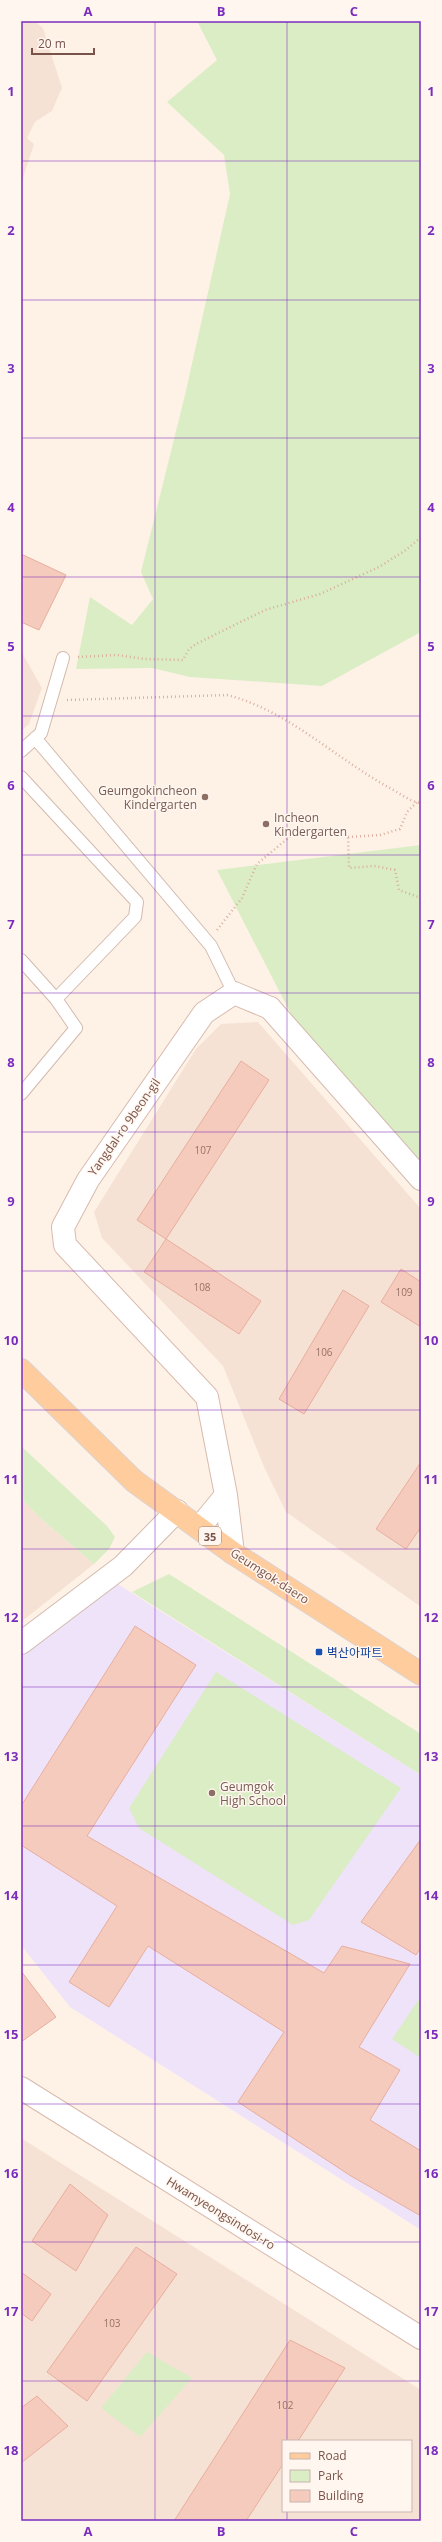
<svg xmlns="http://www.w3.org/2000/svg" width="442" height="2542" font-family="'Open Sans','Noto Sans KR',sans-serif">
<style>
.residential{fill:#f6e2d5;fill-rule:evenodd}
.education{fill:#efe3fa}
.green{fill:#daedc4}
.building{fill:#f5cbbd;stroke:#e8ae9c}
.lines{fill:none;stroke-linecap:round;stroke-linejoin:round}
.lane-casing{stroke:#d3baae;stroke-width:14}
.street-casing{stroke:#d3baae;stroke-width:24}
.secondary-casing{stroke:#d9baae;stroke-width:24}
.primary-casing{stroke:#dcd2d0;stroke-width:24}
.path{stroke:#daae9f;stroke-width:2.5;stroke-dasharray:1 3;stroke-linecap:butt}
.lane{stroke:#fff;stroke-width:12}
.street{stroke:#fff;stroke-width:22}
.secondary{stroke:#fff;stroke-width:22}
.primary{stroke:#ffcc9d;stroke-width:22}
.grid{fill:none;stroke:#7b2cbf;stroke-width:1;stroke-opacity:0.55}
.education-dot{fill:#8d6e63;stroke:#fff6ef;stroke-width:1.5}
.transit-dot{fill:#1a4fb4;stroke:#fff6ef;stroke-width:1.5}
.labels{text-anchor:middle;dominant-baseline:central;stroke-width:3;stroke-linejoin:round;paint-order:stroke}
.number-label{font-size:10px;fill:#987166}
.shield{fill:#fff6ef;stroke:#a1847b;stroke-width:1}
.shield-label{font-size:11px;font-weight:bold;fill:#795349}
.education-label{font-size:12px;fill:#785e54;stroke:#fff6ef;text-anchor:start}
.street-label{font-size:12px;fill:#795349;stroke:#fff6ef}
.transit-label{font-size:12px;fill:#164399;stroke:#fff6ef;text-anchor:start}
.neatline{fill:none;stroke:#7b2cbf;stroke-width:1.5}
.grid-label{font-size:13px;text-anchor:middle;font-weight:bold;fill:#7b2cbf}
</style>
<rect width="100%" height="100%" fill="#fef2e7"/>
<path class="residential" d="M21 21H34L43 28 62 88 52 111 35 122 27 138 34 144 21 184Z
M21 651 42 688 29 724 21 731Z
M258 1022 421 1209V1607L286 1512 264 1467 223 1366 102 1238 94 1212 196 1049 221 1024Z
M21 1498 38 1516 94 1564 21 1622Z
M21 2138 421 2390V2521H21ZM283 2441H411V2511H283Z"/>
<path class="education" d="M116 1583 421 1775V2230L70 2007 21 1945V1656Z"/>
<path class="green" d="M197 21H421V632L322 686 190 677 152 668 76 669 90 597 132 625 153 599 141 572 185 395 230 194 224 155 167 102 217 60Z
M421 845V1161L292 1016 217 870Z
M21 1446 107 1526 115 1537 109 1549 94 1564 38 1516 21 1498Z
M169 1574 421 1734V1775L132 1592Z
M216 1672 401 1788 309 1920 293 1925 139 1828 129 1808Z
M421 1996V2058L392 2039Z
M147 2352 192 2378 140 2437 101 2408Z"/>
<path class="building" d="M21 554 66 575 39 630 21 622Z
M241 1061 269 1080 166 1239 137 1220Z
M166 1239 261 1301 239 1334 144 1272Z
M401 1269 421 1282V1327L381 1302Z
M343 1290 369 1306 304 1414 279 1399Z
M421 1462V1527L406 1549 376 1529Z
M135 1626 196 1665 87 1836 324 1973 342 1946 410 1964 359 2047 400 2070 370 2120 421 2151V2216L351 2176 238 2102 284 2032 148 1946 109 2007 69 1982 117 1906 21 1845V1806Z
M421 1839V1947L416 1955 361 1922Z
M21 1971 56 2017 21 2042Z
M70 2184 108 2215 76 2271 32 2241Z
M136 2247 177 2274 87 2401 47 2372Z
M21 2272 51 2294 32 2321 21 2313Z
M290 2340 345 2368 298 2441H283V2464L246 2521H174Z
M37 2396 68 2426 21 2463V2408Z"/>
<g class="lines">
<defs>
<path id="lane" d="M35 738 211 946 234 993
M21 751 41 733 63 658
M21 777 137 902 135 917 56 999
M21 960 56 999 76 1028 21 1094"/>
<path id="street" d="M270 1008 421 1179
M21 1643 123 1566 177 1511"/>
<path id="secondary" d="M199 1528 226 1495
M233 1553 226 1495 207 1397 65 1245 63 1227 88 1180 204 1013 234 993 270 1008
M21 2088 421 2338"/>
<path id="primary" d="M21 1370 134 1481 233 1553 421 1674"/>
</defs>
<use href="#lane" class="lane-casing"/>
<use href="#street" class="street-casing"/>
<use href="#secondary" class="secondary-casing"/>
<use href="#primary" class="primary-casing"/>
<path class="path" d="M78 657 117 655 145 659 183 660 189 649 196 644 265 610 320 594 379 567 406 550 421 537
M67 700 227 695C287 710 334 757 388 787 398 792 410 802 421 803
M348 837 380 835 400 829 407 812 417 802
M217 930 242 898 257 864 299 829H333L348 837 349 868 374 866 395 870 399 890 421 898"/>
<use href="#lane" class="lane"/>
<use href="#street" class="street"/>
<use href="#secondary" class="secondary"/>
<use href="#primary" class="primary"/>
</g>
<path class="grid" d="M155 21V2521M287 21V2441M21 161H421M21 300H421M21 438H421M21 577H421M21 716H421M21 855H421M21 993H421M21 1132H421M21 1271H421M21 1410H421M21 1549H421M21 1687H421M21 1826H421M21 1965H421M21 2104H421M21 2242H421M21 2381H421M287 2511V2521"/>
<g class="education-dot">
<circle cx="205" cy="797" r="4"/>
<circle cx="266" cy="824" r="4"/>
<circle cx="212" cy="1793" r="4"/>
</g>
<rect class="transit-dot" x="315" y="1648" width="8" height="8" rx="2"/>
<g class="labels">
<g class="number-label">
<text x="203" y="1150">107</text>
<text x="202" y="1287">108</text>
<text x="404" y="1292">109</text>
<text x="324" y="1352">106</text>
<text x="112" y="2323">103</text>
<text x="285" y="2405">102</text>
</g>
<rect class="shield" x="199" y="1527" width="22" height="18" rx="3"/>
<g class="shield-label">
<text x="210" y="1536">35</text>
</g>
<g class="education-label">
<text x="197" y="790" text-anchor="end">Geumgokincheon<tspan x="197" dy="14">Kindergarten</tspan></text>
<text x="274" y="817">Incheon<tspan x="274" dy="14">Kindergarten</tspan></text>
<text x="220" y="1786">Geumgok<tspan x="220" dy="14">High School</tspan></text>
</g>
<g class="street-label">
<text transform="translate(124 1127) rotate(-55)">Yangdal-ro 9beon-gil</text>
<text transform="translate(270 1576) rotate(33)">Geumgok-daero</text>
<text transform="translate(221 2213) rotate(32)">Hwamyeongsindosi-ro</text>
</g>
<g class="transit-label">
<text x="327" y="1652">벽산아파트</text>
</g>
</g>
<rect width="442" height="2542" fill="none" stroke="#fff6ef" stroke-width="44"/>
<rect x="282" y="2440" width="130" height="72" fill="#fff6ef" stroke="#c9b5ad"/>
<rect x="290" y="2453" width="20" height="6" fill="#ffcc9d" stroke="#c9b5ad"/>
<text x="318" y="2460" font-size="12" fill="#795349">Road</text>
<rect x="290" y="2470" width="20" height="12" fill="#daedc4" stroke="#c9b5ad"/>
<text x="318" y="2480" font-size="12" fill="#795349">Park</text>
<rect x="290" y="2490" width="20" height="12" fill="#f5cbbd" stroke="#c9b5ad"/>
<text x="318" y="2500" font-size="12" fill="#795349">Building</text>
<path d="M32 48v6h62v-6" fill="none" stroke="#795349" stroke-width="2"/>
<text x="38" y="48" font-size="12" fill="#795349" stroke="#fff6ef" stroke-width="3" paint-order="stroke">20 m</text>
<rect x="22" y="22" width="398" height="2498" class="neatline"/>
<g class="grid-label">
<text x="88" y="16">A</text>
<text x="221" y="16">B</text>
<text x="354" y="16">C</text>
<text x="11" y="96">1</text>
<text x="431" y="96">1</text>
<text x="11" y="235">2</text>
<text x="431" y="235">2</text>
<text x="11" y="373">3</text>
<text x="431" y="373">3</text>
<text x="11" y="512">4</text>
<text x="431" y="512">4</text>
<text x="11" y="651">5</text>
<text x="431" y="651">5</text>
<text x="11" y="790">6</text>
<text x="431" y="790">6</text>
<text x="11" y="929">7</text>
<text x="431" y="929">7</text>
<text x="11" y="1067">8</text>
<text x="431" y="1067">8</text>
<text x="11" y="1206">9</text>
<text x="431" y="1206">9</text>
<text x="11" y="1345">10</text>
<text x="431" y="1345">10</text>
<text x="11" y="1484">11</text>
<text x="431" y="1484">11</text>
<text x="11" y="1622">12</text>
<text x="431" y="1622">12</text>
<text x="11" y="1761">13</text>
<text x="431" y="1761">13</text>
<text x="11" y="1900">14</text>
<text x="431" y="1900">14</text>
<text x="11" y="2039">15</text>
<text x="431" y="2039">15</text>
<text x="11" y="2178">16</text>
<text x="431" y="2178">16</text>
<text x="11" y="2316">17</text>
<text x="431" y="2316">17</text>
<text x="11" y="2455">18</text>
<text x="431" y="2455">18</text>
<text x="88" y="2536">A</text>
<text x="221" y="2536">B</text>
<text x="354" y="2536">C</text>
</g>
</svg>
